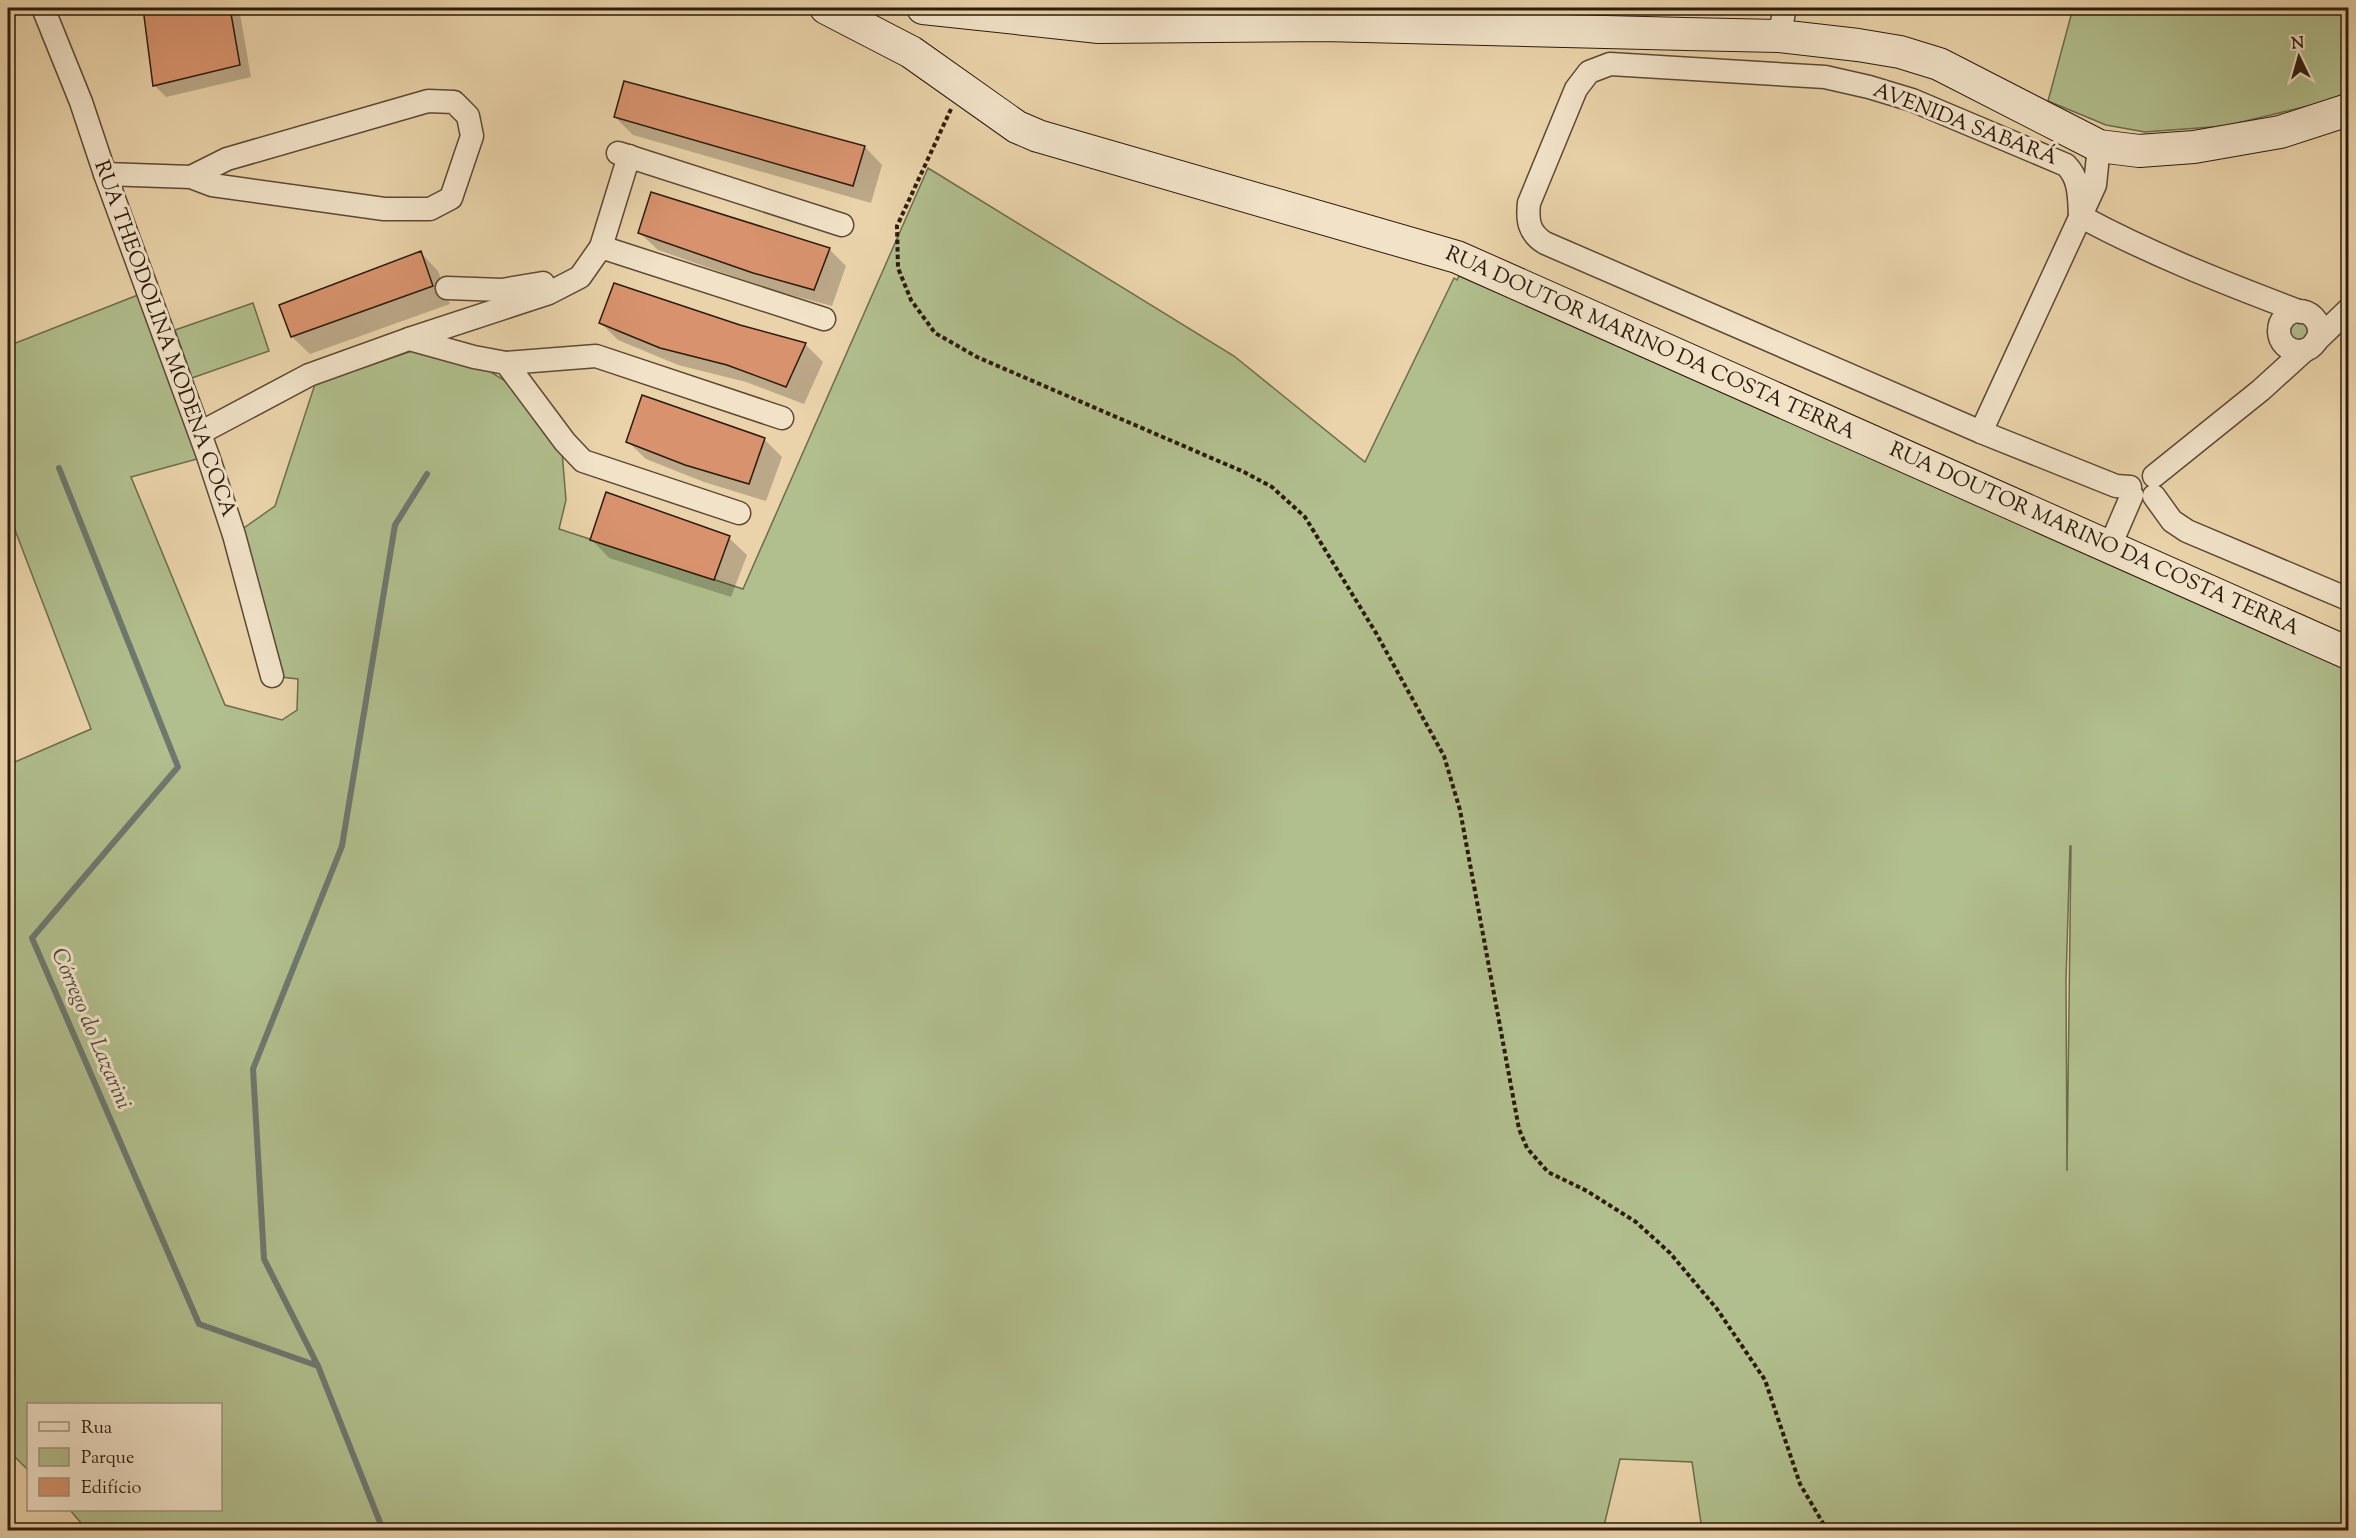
<svg xmlns="http://www.w3.org/2000/svg" width="2356" height="1538" viewBox="0 0 2356 1538" font-family="'Sorts Mill Goudy',serif">
	<style>
		.green { fill: #b1be8d; stroke: #6e6c4c; stroke-width: 1.5; fill-rule: evenodd }
		.shadow { fill: #0003 }
		.lines { fill: none; stroke-linecap: round; stroke-linejoin: round }
		.stream { stroke: #6e786f; stroke-width: 6 }
		.building { fill: #d8936e; stroke: #2c1b0c; stroke-width: 1.5 }
		.street-casing { stroke: #5c4934; stroke-width: 25 }
		.secondary-casing { stroke: #2c1b0c; stroke-width: 34 }
		.path { stroke: #2c1b0c; stroke-width: 4; stroke-dasharray: 4.5 3; stroke-linecap: butt }
		.street { stroke: #f1e2c8; stroke-width: 22 }
		.secondary { stroke: #f1e2c8; stroke-width: 32 }
		.labels { text-anchor: middle; dominant-baseline: central; stroke-width: 6; stroke-linejoin: round; paint-order: stroke }
		.street-label { font-size: 21px; fill: #2c1b0c; stroke: #f1e2c8 }
		.water-label { font-size: 22px; font-style: italic; fill: #4d4a3e; stroke: #f1e2c8 }
	</style>
	<rect width="100%" height="100%" fill="#ead3aa"/>
	<filter id="stains"><feTurbulence type="fractalNoise" baseFrequency=".00333" numOctaves="4"/><feColorMatrix values="0 0 0 0 .2 0 0 0 0 .09 0 0 0 0 .02 0 0 0 .5 -.17"/></filter>
	<radialGradient id="worn" r=".72"><stop offset=".6" stop-color="#630" stop-opacity="0"/><stop offset="1" stop-color="#630" stop-opacity=".3"/></radialGradient>
	<g class="green">
		<polygon points="2073,8 2348,8 2348,93 2320,103 2225,126 2145,132 2106,125 2048,101"/>
		<path d="M 928,168 L 1234,356 L 1365,462 L 1454,278 L 1457,280 L 1459,276 L 2348,668 L 2348,1429 L 2342,1530 L 1702,1530 L 1692,1462 L 1620,1459 L 1603,1530 L 87,1530 L 70,1510 L 220,1510 L 220,1404 L 28,1404 L 28,1470 L 8,1450 L 8,765 L 91,729 L 15,530 L 8,532 L 8,346 L 148,291 L 208,456 L 131,477 L 225,705 L 282,720 L 297,710 L 298,679 L 272,676 L 234,535 L 275,506 L 315,384 L 412,351 L 473,361 L 507,382 L 562,452 L 566,500 L 559,529 L 743,589 ZM 2070,846 L 2071,846 L 2067,1171 L 2066,980 Z"/>
		<polygon points="253,303 269,351 192,378 175,330"/>
		<polygon points="2294,318 2307,320 2313,331 2298,345 2289,342 2285,333 2287,324"/>
	</g>
	<g class="shadow">
		<polygon points="145,8 239,8 251,77 166,97 154,85"/>
		<polygon points="615,117 865,147 882,165 871,203 633,135"/>
		<polygon points="640,233 829,249 846,266 832,306 772,290 658,250"/>
		<polygon points="421,253 438,271 450,304 310,354 292,337 281,306"/>
		<polygon points="601,323 739,327 806,345 823,362 804,404 746,382 678,365 618,340"/>
		<polygon points="643,397 765,440 782,457 766,501 704,482 646,459 628,442"/>
		<polygon points="606,494 729,538 747,555 731,597 609,558 592,540"/>
	</g>
	<g class="lines">
		<g class="stream">
			<polyline points="59,468 178,767 32,938 199,1324 318,1366 383,1530"/>
			<polyline points="318,1366 264,1259 253,1069 342,846 395,525 427,474"/>
		</g>
	</g>
	<g class="building">
		<polygon points="143,8 230,8 240,65 153,86"/>
		<polygon points="624,81 865,146 853,186 614,117"/>
		<polygon points="651,192 830,248 814,290 753,273 638,233"/>
		<polygon points="421,251 433,286 291,337 279,305"/>
		<polygon points="614,283 740,325 806,343 786,387 727,365 660,348 599,323"/>
		<polygon points="642,395 765,438 749,484 685,465 626,442"/>
		<polygon points="606,492 730,536 714,580 590,540"/>
	</g>
	<g class="lines">
		<g class="street-casing">
			<g id="street">
				<polyline points="43,8 81,102 105,174 208,456 234,535 272,676"/>
				<polyline points="1779,36 1785,8"/>
				<polyline points="618,153 842,225"/>
				<polyline points="629,156 601,247 824,319"/>
				<polyline points="105,174 191,177 212,185 384,209 430,209 451,198 472,136 468,116 454,102 428,101 227,159 191,177"/>
				<path d="M 2080,216 C 2079,197 2080,179 2066,165 L 1912,100 L 1869,87 L 1825,77 L 1610,64 L 1589,72 L 1576,89 L 1529,203 C 1527,221 1529,233 1545,243 L 1981,432 L 2116,486 L 2130,487"/>
				<path d="M 2080,216 C 2150,254 2227,284 2301,312"/>
				<polyline points="447,288 502,290 543,283"/>
				<circle cx="2299" cy="331" r="20"/>
				<polyline points="409,339 549,293 580,277 601,247"/>
				<polyline points="2315,342 2348,310"/>
				<polyline points="506,363 596,356 782,418"/>
				<polyline points="1981,432 2095,185 2099,146"/>
				<polyline points="200,433 309,375 409,339 474,357 506,363 565,442 583,461 739,513"/>
				<polyline points="2154,476 2261,390 2305,350"/>
				<polyline points="2154,496 2172,521 2187,531 2348,599"/>
				<polyline points="2110,546 2132,495"/>
			</g>
		</g>
		<g class="secondary-casing">
			<g id="secondary">
				<polyline points="826,8 911,52 1017,127 1038,136 1457,257 2348,653"/>
				<polyline points="923,8 1099,27 1324,25 1686,34 1779,36 1858,45 1900,52 1939,64 2099,146 2139,151 2194,147 2280,132 2348,110"/>
			</g>
		</g>
		<polyline class="path" points="951,109 897,226 898,268 911,300 935,333 977,357 1244,472 1272,487 1305,517 1376,633 1444,756 1460,810 1519,1129 1527,1148 1548,1172 1587,1191 1636,1222 1670,1253 1717,1309 1765,1380 1800,1484 1827,1530"/>
		<use href="#street" class="street"/>
		<use href="#secondary" class="secondary"/>
	</g>
	<g class="labels">
		<g class="street-label">
			<text transform="translate(1965 125) rotate(21)">AVENIDA SABARÁ</text>
			<text transform="translate(164 339) rotate(70)">RUA THEODOLINA MODENA COCA</text>
			<text transform="translate(1650 344) rotate(24)">RUA DOUTOR MARINO DA COSTA TERRA</text>
			<text transform="translate(2094 540) rotate(24)">RUA DOUTOR MARINO DA COSTA TERRA</text>
		</g>
		<g class="water-label">
			<text transform="translate(90 1029) rotate(67)">Córrego do Lazarini</text>
		</g>
	</g>
	<rect width="2356" height="1538" fill="none" stroke="#ead3aa" stroke-width="30"/>
	<rect x="9" y="9" width="2338" height="1520" fill="none" stroke="#2c1b0c" stroke-width="3"/>
	<rect x="15" y="15" width="2326" height="1508" fill="none" stroke="#2c1b0c" stroke-width="1.5"/>
	<rect x="27" y="1403" width="195" height="108" fill="#f1e2c8" stroke="#a2927d" stroke-width="1.5"/>
	<rect x="39" y="1422" width="30" height="9" fill="#f1e2c8" stroke="#a2927d" stroke-width="1.5"/>
	<text x="81" y="1433" font-size="18" fill="#2c1b0c">Rua</text>
	<rect x="39" y="1448" width="30" height="18" fill="#b1be8d" stroke="#a2927d" stroke-width="1.5"/>
	<text x="81" y="1463" font-size="18" fill="#2c1b0c">Parque</text>
	<rect x="39" y="1478" width="30" height="18" fill="#d8936e" stroke="#a2927d" stroke-width="1.5"/>
	<text x="81" y="1493" font-size="18" fill="#2c1b0c">Edifício</text>
	<g transform="translate(2299 57) rotate(355)" stroke="#f1e2c8" stroke-width="4.5" paint-order="stroke">
	<path d="M0-4.5L10 22L0 15L-10 22Z" fill="#2c1b0c"/>
	<text y="-9" font-size="16" font-weight="bold" text-anchor="middle" fill="#2c1b0c">N</text>
	</g>
	<rect width="100%" height="100%" filter="url(#stains)"/>
	<rect width="100%" height="100%" fill="url(#worn)"/>
</svg>
